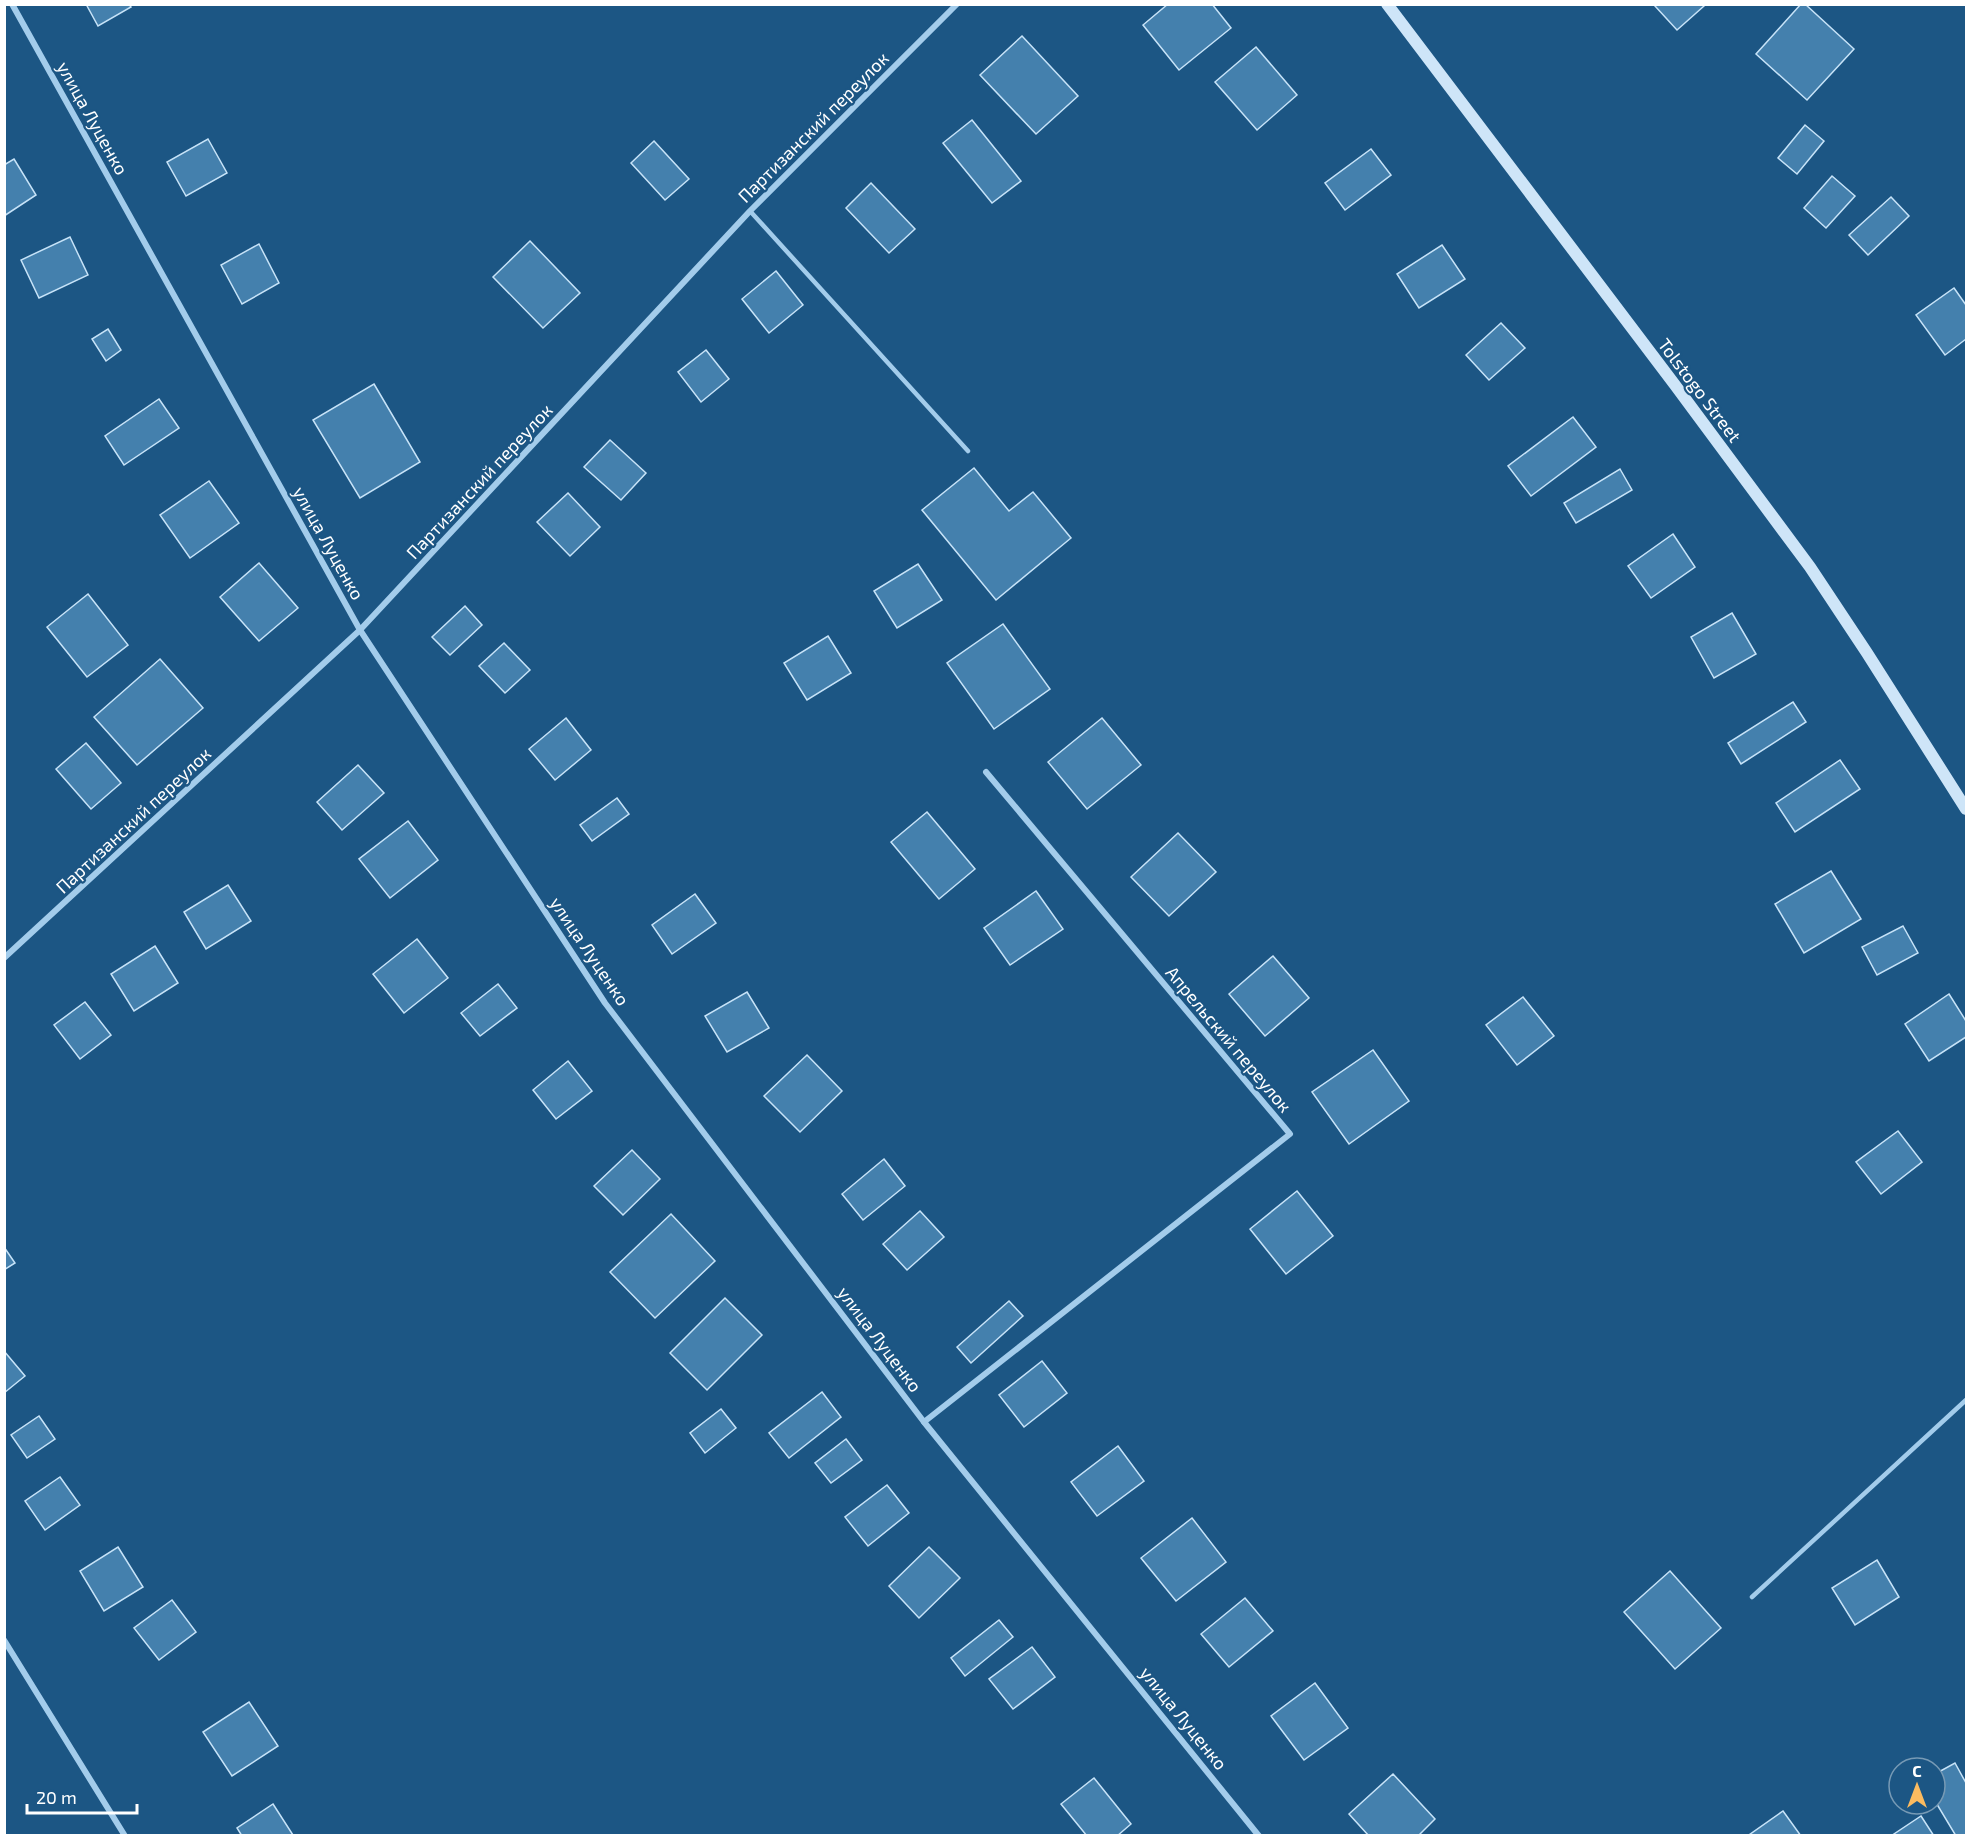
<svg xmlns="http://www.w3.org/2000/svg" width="1971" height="1840" viewBox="0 0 1971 1840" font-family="'Exo 2',sans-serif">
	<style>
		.building { fill: #4480ad; stroke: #c7e3f8; stroke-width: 1.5 }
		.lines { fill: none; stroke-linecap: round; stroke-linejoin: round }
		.service { stroke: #a3cceb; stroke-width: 4.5 }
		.minor { stroke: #a3cceb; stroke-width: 6 }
		.secondary { stroke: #cee5f8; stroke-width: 12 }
		.labels { text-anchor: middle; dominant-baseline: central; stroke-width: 4.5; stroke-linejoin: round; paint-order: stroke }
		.street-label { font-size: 18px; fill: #fff; stroke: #1c5684 }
	</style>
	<rect width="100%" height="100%" fill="#1c5684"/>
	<g class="building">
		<polygon points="86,4 129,4 131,7 98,26"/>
		<polygon points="1168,4 1212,4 1231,28 1179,70 1143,25"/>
		<polygon points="1657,4 1702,4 1704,6 1677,30 1655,6"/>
		<polygon points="1801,4 1805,4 1854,49 1807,100 1756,54"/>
		<polygon points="1022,36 1078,96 1036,134 980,75"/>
		<polygon points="1256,47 1297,95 1257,130 1215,82"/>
		<polygon points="972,120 1021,181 992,203 943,143"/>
		<polygon points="1805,125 1824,141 1797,174 1778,158"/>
		<polygon points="208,139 227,173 186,196 167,162"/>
		<polygon points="654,141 689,179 665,200 631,163"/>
		<polygon points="1371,149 1391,175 1345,210 1325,183"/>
		<polygon points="14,159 36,195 4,216 4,165"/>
		<polygon points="1832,176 1855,196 1826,228 1804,208"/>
		<polygon points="871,183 915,229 889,253 846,208"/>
		<polygon points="1891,197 1909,216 1868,255 1849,235"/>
		<polygon points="70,237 88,275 39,298 21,260"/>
		<polygon points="530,241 580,293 543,328 493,277"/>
		<polygon points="259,244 279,283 242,304 221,265"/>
		<polygon points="1442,245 1465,279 1419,308 1397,274"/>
		<polygon points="776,271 803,305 769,333 742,299"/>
		<polygon points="1954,288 1966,305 1966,339 1945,355 1916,315"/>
		<polygon points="1501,323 1525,348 1489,380 1466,355"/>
		<polygon points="108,329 121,350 106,361 92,339"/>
		<polygon points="706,350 729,379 701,402 678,372"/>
		<polygon points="374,384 420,462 360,498 313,420"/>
		<polygon points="159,399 179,428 124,465 105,436"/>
		<polygon points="1573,417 1596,447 1531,496 1508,466"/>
		<polygon points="610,440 646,473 621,500 584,467"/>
		<polygon points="974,468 1009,511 1033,492 1071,538 996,600 922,510"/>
		<polygon points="1620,469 1632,490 1576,523 1564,503"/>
		<polygon points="209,481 239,523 190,558 160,515"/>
		<polygon points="568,493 600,527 570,556 537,522"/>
		<polygon points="1673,534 1695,567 1651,598 1628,566"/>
		<polygon points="259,563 298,608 259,641 220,597"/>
		<polygon points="918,564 942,600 897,628 874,591"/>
		<polygon points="88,594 128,645 87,677 47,627"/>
		<polygon points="465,606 482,625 450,655 432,637"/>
		<polygon points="1732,613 1756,654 1714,678 1691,637"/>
		<polygon points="1003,624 1050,689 994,729 947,663"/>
		<polygon points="828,636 851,673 807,700 784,663"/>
		<polygon points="504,643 530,670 505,693 479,666"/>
		<polygon points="160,659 203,708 137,765 94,717"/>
		<polygon points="1793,702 1806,722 1741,764 1728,743"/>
		<polygon points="566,718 591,750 555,780 529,749"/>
		<polygon points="1102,718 1141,765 1087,809 1048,762"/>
		<polygon points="86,743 121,783 91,809 56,769"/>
		<polygon points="1840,760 1860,789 1795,832 1776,803"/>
		<polygon points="358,765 384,793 342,830 317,802"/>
		<polygon points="617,798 629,814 592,841 580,825"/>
		<polygon points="927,812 975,869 939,899 891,842"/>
		<polygon points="408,821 438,860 390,898 359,859"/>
		<polygon points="1178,833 1216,872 1169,916 1131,877"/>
		<polygon points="1831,871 1861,919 1804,953 1775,904"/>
		<polygon points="228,885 251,921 206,949 184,912"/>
		<polygon points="1036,891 1063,929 1010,965 984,928"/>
		<polygon points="695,894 716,923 672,954 652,925"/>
		<polygon points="1903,926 1918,953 1877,975 1862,947"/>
		<polygon points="417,939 448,978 404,1013 373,974"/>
		<polygon points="155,946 178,983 134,1011 111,974"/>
		<polygon points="1273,956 1309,998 1265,1036 1229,994"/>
		<polygon points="498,984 517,1008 480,1036 461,1013"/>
		<polygon points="747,992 769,1028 727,1052 705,1016"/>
		<polygon points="1949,994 1966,1021 1966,1037 1929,1061 1905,1024"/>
		<polygon points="1523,997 1554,1036 1517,1065 1486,1025"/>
		<polygon points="85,1002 111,1035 80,1059 54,1025"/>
		<polygon points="1373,1050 1409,1101 1349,1144 1312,1092"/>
		<polygon points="807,1055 842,1091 800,1132 764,1096"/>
		<polygon points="568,1061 592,1091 556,1119 533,1090"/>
		<polygon points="1898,1131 1922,1162 1881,1194 1856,1162"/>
		<polygon points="632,1150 660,1179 623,1215 594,1186"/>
		<polygon points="884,1159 905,1186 863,1220 842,1194"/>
		<polygon points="1297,1191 1333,1236 1286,1274 1250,1229"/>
		<polygon points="920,1211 944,1237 907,1270 883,1244"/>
		<polygon points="671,1214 715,1261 655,1318 610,1272"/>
		<polygon points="4,1247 15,1263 4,1270"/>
		<polygon points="725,1298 762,1335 707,1390 670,1353"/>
		<polygon points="1009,1301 1023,1316 971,1363 957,1347"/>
		<polygon points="4,1351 25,1376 4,1393"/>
		<polygon points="1042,1361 1067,1393 1024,1427 999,1395"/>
		<polygon points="822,1392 841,1417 789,1458 769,1433"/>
		<polygon points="721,1409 736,1428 705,1453 690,1433"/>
		<polygon points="39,1416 55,1439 27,1458 11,1435"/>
		<polygon points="846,1439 862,1460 831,1483 815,1463"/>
		<polygon points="1118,1446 1144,1481 1097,1516 1071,1482"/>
		<polygon points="60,1477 80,1505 45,1530 25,1501"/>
		<polygon points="887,1485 909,1513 868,1546 845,1517"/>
		<polygon points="1192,1518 1226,1562 1176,1601 1141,1558"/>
		<polygon points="118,1547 143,1587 104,1611 80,1571"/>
		<polygon points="929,1547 960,1578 919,1618 889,1586"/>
		<polygon points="1877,1560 1899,1597 1855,1625 1832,1588"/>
		<polygon points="1670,1571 1721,1628 1675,1669 1624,1612"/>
		<polygon points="1245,1598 1273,1631 1229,1667 1201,1634"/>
		<polygon points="172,1600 196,1632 159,1660 134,1628"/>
		<polygon points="999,1620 1013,1637 965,1676 951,1658"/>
		<polygon points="1032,1647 1055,1677 1013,1709 989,1679"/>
		<polygon points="1315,1683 1348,1728 1304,1760 1271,1716"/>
		<polygon points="249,1702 278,1746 232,1776 203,1732"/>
		<polygon points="1955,1763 1966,1783 1966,1836 1956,1836 1935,1801 1935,1774"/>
		<polygon points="1393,1774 1435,1819 1418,1836 1369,1836 1349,1814"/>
		<polygon points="1094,1778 1131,1824 1117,1836 1087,1836 1061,1804"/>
		<polygon points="273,1804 293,1835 242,1836 237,1828"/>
		<polygon points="1783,1811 1801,1836 1749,1836 1749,1835"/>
		<polygon points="1921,1816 1934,1836 1891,1836"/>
	</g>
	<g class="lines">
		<g class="service">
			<polyline points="750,211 968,451"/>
			<polyline points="1752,1597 1966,1400"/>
		</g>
		<g class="minor">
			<polyline points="12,4 360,630 605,1003 924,1422 1259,1836"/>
			<polyline points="4,958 360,630 750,211 957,4"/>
			<polyline points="924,1422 1290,1134 986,772"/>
			<polyline points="4,1640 125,1836"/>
		</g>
		<polyline class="secondary" points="1387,4 1675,385 1810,567 1867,653 1966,809"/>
	</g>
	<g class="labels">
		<g class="street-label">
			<text transform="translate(93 118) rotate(61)">улица Луценко</text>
			<text transform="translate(813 127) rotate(-45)">Партизанский переулок</text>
			<text transform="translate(1700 390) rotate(53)">Tolstogo Street</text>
			<text transform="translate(479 481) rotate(-47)">Партизанский переулок</text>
			<text transform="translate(329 543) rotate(61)">улица Луценко</text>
			<text transform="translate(133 820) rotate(-43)">Партизанский переулок</text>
			<text transform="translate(590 951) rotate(56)">улица Луценко</text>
			<text transform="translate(1229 1039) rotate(50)">Апрельский переулок</text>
			<text transform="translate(880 1339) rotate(53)">улица Луценко</text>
			<text transform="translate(1184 1718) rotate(51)">улица Луценко</text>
		</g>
	</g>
	<rect width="1971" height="1840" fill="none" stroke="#ffffff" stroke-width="12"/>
	<g transform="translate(1917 1786)"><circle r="28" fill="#1c5684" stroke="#779ab5" stroke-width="1.5"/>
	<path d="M0-4.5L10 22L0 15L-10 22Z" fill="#fbbb60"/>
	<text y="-9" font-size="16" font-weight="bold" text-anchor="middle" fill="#ffffff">С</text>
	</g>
	<path d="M27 1804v9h110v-9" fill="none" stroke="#ffffff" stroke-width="3"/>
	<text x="36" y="1804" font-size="18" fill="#ffffff" stroke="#1c5684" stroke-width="4.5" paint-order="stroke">20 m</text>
</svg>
